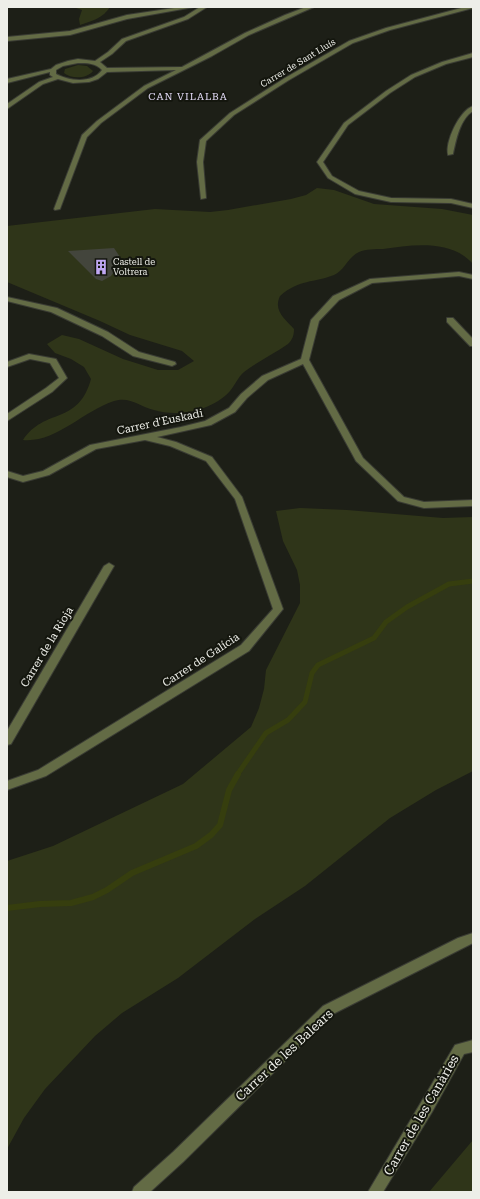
<svg xmlns="http://www.w3.org/2000/svg" width="480" height="1199" viewBox="0 0 480 1199" font-family="'Roboto Serif',serif">
	<style>
		.green { fill: #2f3519 }
		.lines { fill: none; stroke-linecap: round; stroke-linejoin: round }
		.stream-far1 { stroke: #363e0e; stroke-width: 5 }
		.stream { stroke: #363e0e; stroke-width: 6 }
		.building { fill: #43453c }
		.street-casing { stroke: #3a3c34; stroke-width: 2 }
		.street { fill: #636b45; fill-rule: evenodd }
		.labels { text-anchor: middle; dominant-baseline: central; stroke-width: 4; stroke-linejoin: round; paint-order: stroke }
		.far-street-label { font-size: 9px; fill: #edeee8; stroke: #14160e }
		.far-poi-label { font-size: 9px; fill: #edeee8; stroke: #14160e; text-anchor: start }
		.far-neighbourhood-label { font-size: 10px; letter-spacing: 1px; fill: #e3dbf7; stroke: #14160e }
		.street-label { font-size: 11px; fill: #edeee8; stroke: #14160e }
		.near-street-label { font-size: 13px; fill: #edeee8; stroke: #14160e }
	</style>
	<rect width="100%" height="100%" fill="#1d1f17"/>
	<g class="green">
		<path d="M 73,7 L 110,7 C 103,18 92,21 80,25 L 79,19 L 82,10 Z"/>
		<path d="M 78,65 L 87,66 L 93,71 C 87,79 71,79 64,73 L 65,69 Z"/>
		<path d="M 317,188 L 334,190 L 374,204 L 442,209 L 473,215 L 473,264 C 451,239 412,245 383,249 C 375,249 366,249 359,252 C 348,257 344,271 334,275 C 314,283 299,279 280,296 C 273,311 285,319 294,329 C 294,336 292,340 288,344 C 274,354 258,361 244,372 C 238,377 235,385 230,391 C 217,406 193,413 175,413 C 168,413 160,412 154,410 C 139,406 130,396 114,401 C 83,411 56,443 23,440 C 45,407 78,426 91,379 L 84,367 L 71,359 L 55,353 L 47,344 L 62,335 L 79,339 L 123,359 L 158,370 L 178,370 L 194,361 L 182,351 L 130,335 L 100,321 L 7,282 L 7,226 L 155,209 L 210,212 L 228,210 L 291,199 L 306,195 Z"/>
		<polygon points="300,508 347,510 443,518 473,517 473,771 436,790 390,818 305,886 255,919 178,978 122,1013 95,1036 45,1089 24,1118 7,1149 7,861 53,846 183,784 251,727 259,708 264,689 266,670 300,603 300,585 297,570 283,541 276,511"/>
		<polygon points="473,1140 473,1192 429,1192"/>
	</g>
	<g class="lines">
		<polyline class="stream-far1" points="237,775 266,733 288,720 305,702 312,673 318,665 374,638 386,622 407,607 449,584 473,581"/>
		<polyline class="stream" points="7,908 40,904 71,903 93,897 107,890 132,873 196,846 211,835 220,825 229,790 238,774"/>
	</g>
	<polygon class="building" points="114,248 122,260 111,276 102,281 96,279 68,251"/>
	<g class="lines">
		<g class="street-casing">
			<g id="street">
				<polygon points="181,7 194,7 127,19 70,35 7,41 7,37 70,31 127,15"/>
				<path d="M 200,7 L 207,7 L 188,19 L 126,41 L 112,54 L 100,62 L 107,68 L 182,67 L 245,33 L 285,15 L 306,7 L 314,7 L 249,35 L 212,56 L 148,88 L 101,123 L 87,137 L 60,209 L 55,210 L 54,209 L 82,135 L 97,121 L 144,86 L 176,70 L 107,72 L 98,79 L 89,82 L 73,83 L 58,79 L 43,84 L 7,109 L 7,104 L 39,82 L 53,77 L 50,75 L 50,72 L 7,83 L 7,79 L 51,69 L 56,65 L 68,61 L 78,59 L 95,61 L 108,52 L 122,39 L 184,17 ZM 78,63 C 87,63 96,63 102,70 C 92,84 69,81 56,74 L 56,70 L 63,66 Z"/>
				<polygon points="465,7 473,8 390,30 353,43 289,80 234,115 206,141 203,162 206,198 201,199 197,162 200,140 230,113 285,78 349,41 386,28"/>
				<polygon points="473,53 473,57 446,64 415,77 390,93 348,125 323,162 332,176 359,191 391,198 451,199 473,204 473,208 451,203 391,202 355,194 328,178 317,162 344,123 386,91 411,75 442,62"/>
				<path d="M 473,106 L 473,111 C 460,119 456,140 453,154 L 448,155 C 445,142 459,111 473,106 Z"/>
				<polygon points="459,272 473,275 473,279 459,276 372,283 339,300 319,321 309,360 363,458 404,497 424,502 473,500 473,506 424,508 398,501 356,461 303,364 268,380 247,398 235,412 211,425 157,437 176,442 212,457 242,497 283,609 249,651 46,776 7,790 7,781 38,770 241,645 273,609 235,499 206,461 170,446 145,440 96,449 49,475 23,482 7,477 7,471 23,476 43,471 90,445 181,427 205,421 229,408 241,394 262,376 301,359 311,320 333,296 370,279"/>
				<polygon points="7,297 57,308 108,332 139,352 175,362 176,364 172,366 133,356 102,336 51,312 7,301"/>
				<polygon points="447,318 453,318 473,339 473,346 470,346 447,322"/>
				<polygon points="29,354 56,359 67,378 52,392 7,421 7,414 46,388 59,378 50,363 30,359 7,367 7,362"/>
				<polygon points="109,563 114,566 11,744 7,745 7,731 104,566"/>
				<polygon points="473,933 473,943 333,1014 183,1162 150,1192 132,1192 134,1187 173,1152 323,1006 458,938"/>
				<polygon points="473,1040 473,1052 464,1054 432,1112 383,1192 368,1192 455,1045"/>
			</g>
		</g>
		<use href="#street" class="street"/>
	</g>
	<defs>
		<g id="building-bare" transform="scale(1.2)"><path d="M-4-6H4V6H1V3H-1V6H-4ZM-2.5-4.3h1.7v1.8h-1.7ZM.8-4.3h1.7v1.8H.8ZM-2.5-1h1.7V.8h-1.7ZM.8-1h1.7V.8H.8Z" fill="#c0a8f3" stroke="#14160e" stroke-width="2.5" paint-order="stroke"/></g>
	</defs>
	<g fill-rule="evenodd">
		<use href="#building-bare" x="101" y="267"/>
	</g>
	<g class="labels">
		<g class="far-street-label">
			<text transform="translate(298 63) rotate(-31)">Carrer de Sant Lluís</text>
		</g>
		<g class="far-poi-label">
			<text x="113" y="262">Castell de<tspan x="113" dy="10">Voltrera</tspan></text>
		</g>
		<g class="far-neighbourhood-label">
			<text x="188" y="96">CAN VILALBA</text>
		</g>
		<g class="street-label">
			<text transform="translate(160 422) rotate(-12)">Carrer d'Euskadi</text>
			<text transform="translate(47 647) rotate(-59)">Carrer de la Rioja</text>
			<text transform="translate(201 660) rotate(-33)">Carrer de Galícia</text>
		</g>
		<g class="near-street-label">
			<text transform="translate(284 1055) rotate(-43)">Carrer de les Balears</text>
			<text transform="translate(421 1115) rotate(-60)">Carrer de les Canàries</text>
		</g>
	</g>
	<rect width="480" height="1199" fill="none" stroke="#edeee8" stroke-width="16"/>
</svg>
